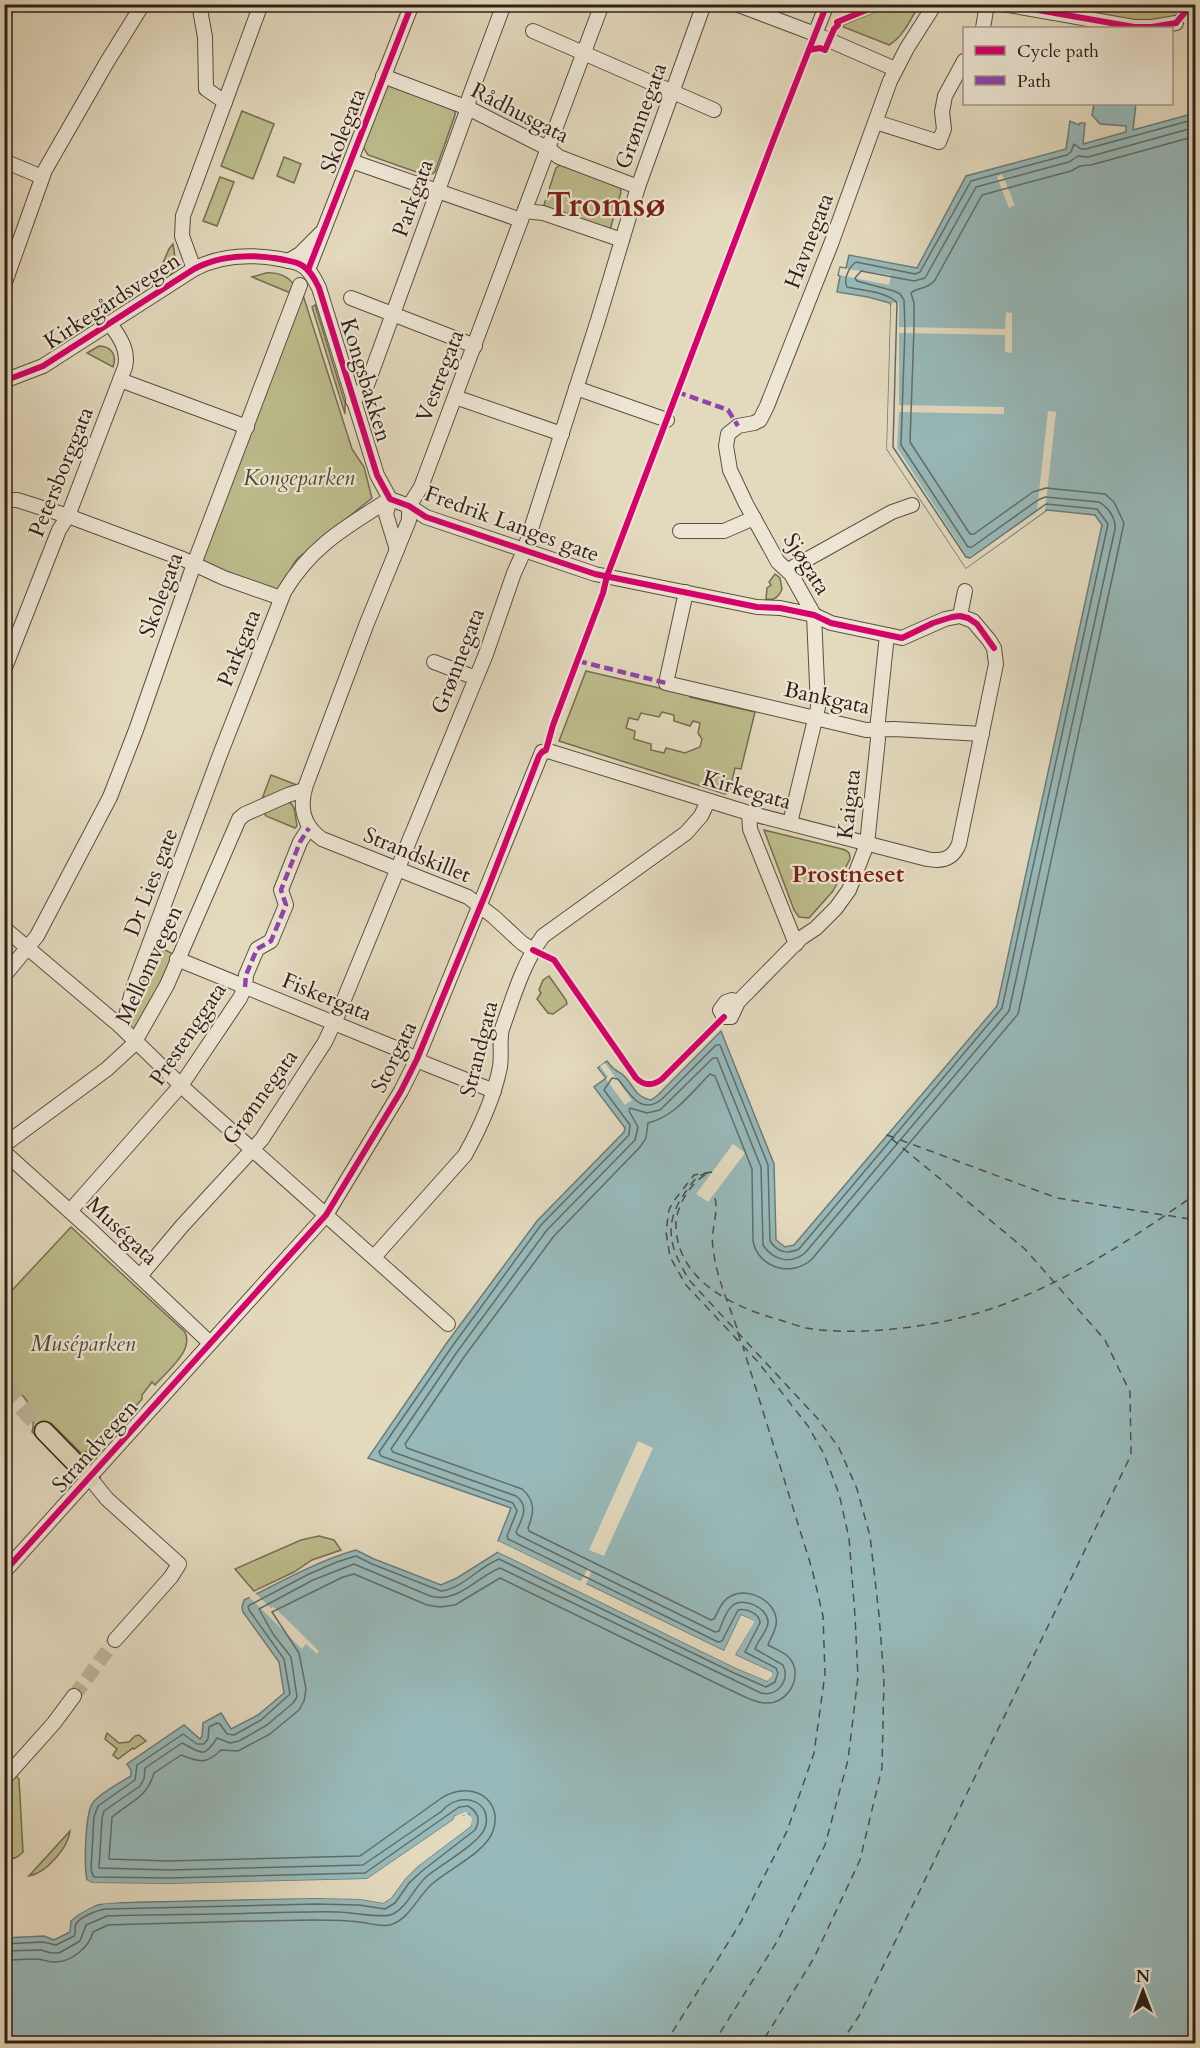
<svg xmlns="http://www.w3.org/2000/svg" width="1200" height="2048" viewBox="0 0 1200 2048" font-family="Cardo,serif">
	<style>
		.green { fill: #bcbc8c; stroke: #756e52; stroke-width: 1.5; fill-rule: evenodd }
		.water { fill: #97b9b9; stroke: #6d7c79; stroke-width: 1.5 }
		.pier { fill: #e3d9bd }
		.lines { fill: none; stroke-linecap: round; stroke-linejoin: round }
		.shore { stroke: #626c69; stroke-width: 1.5 }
		.ferry { stroke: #4e4e49; stroke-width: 1.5; stroke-dasharray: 8 6; stroke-linecap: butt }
		.minor-tunnel { stroke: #bfb49c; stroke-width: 14; stroke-dasharray: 14 7; stroke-linecap: butt }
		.major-tunnel { stroke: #bfb49c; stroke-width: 18; stroke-dasharray: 18 9; stroke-linecap: butt }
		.minor-casing { stroke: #5b4e42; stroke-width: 16 }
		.major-casing { stroke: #2e2019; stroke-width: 21 }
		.minor { stroke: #ede6d4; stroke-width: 14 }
		.major { stroke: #e3d9bd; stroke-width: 18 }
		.quiet { stroke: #8e44ad; stroke-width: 4.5; stroke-dasharray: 9 4.5; stroke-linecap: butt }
		.cycleway-casing { stroke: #ede6d4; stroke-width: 10 }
		.cycleway { stroke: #d6006c; stroke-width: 6 }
		.labels { text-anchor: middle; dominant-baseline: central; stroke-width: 4.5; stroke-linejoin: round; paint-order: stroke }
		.street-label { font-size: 22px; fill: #2e2019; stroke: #ede6d4 }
		.park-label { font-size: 22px; font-style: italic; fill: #524736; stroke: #ede6d4 }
		.neighbourhood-label { font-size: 24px; font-weight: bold; fill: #7a1f14; stroke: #ede6d4 }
		.town-label { font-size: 34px; font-weight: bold; fill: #7a1f14; stroke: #ede6d4 }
	</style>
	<rect width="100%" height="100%" fill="#e3d9bd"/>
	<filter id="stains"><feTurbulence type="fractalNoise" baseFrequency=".00333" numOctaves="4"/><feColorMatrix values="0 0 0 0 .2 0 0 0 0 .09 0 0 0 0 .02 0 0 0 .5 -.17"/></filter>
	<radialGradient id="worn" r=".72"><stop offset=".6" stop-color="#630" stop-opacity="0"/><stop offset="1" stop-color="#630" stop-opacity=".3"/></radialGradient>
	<g class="green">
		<path d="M 891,5 L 919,5 C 911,19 903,37 889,45 L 841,26 Z"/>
		<path d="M 1090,5 L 1186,5 C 1165,35 1124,19 1093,13 Z"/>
		<polygon points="386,84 455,108 455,115 435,172 429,176 425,175 368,155 363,147"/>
		<polygon points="242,111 274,124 253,179 221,166"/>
		<polygon points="284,157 301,164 294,183 277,176"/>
		<polygon points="560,165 620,187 621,192 610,230 543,208 556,168"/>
		<polygon points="220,177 234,182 217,226 203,221"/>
		<path d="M 173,244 C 178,272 175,275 151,290 L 169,249 Z"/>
		<path d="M 266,273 C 277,272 290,276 294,286 L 292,292 L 288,292 L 252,277 Z"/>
		<path d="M 303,295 L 352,449 L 364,467 L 372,498 L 298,558 C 289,568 287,582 277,591 L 210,570 L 202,560 Z"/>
		<polygon points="315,305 345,403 345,414 312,307"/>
		<path d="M 99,346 C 112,346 117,356 113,367 L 87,353 Z"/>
		<path d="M 775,574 L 780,578 L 782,589 C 779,597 774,601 766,599 L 767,588 L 771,585 L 769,582 Z"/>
		<path d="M 586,671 L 689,695 L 690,697 L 755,712 L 741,769 L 735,768 L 729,793 L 725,794 L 559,741 ZM 662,712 L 674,715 L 674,721 L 690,726 L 693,721 L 700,723 L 698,733 L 702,739 L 700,747 L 685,753 L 666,748 L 664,753 L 651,750 L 651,744 L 634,739 L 635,731 L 626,728 L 629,718 L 638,720 L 641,713 L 659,717 Z"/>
		<polygon points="271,775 297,785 262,799"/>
		<polygon points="286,803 291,803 294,808 297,826 295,828 266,816 264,813"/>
		<path d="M 764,830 L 842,849 C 849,851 850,853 850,859 L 833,891 L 809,918 L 799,917 L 794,910 Z"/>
		<polygon points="156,945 173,954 160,989 135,1032 130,1029 129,1024 136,1003 134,1001"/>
		<polygon points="549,976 566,1000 567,1004 553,1014 548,1013 537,999 541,993 539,990 543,980"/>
		<path d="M 71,1227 L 185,1332 C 194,1351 167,1371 155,1385 L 152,1382 L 142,1395 L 142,1399 C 128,1415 102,1450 81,1453 L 51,1423 L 37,1436 L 32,1432 C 37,1412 26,1390 5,1387 L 4,1299 Z"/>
		<polygon points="319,1536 334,1540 341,1550 312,1560 294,1572 254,1591 235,1569 301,1540"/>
		<polygon points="107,1733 119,1743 129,1742 135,1736 139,1735 146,1741 134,1749 133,1748 118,1759 113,1755 117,1749 105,1739"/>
		<path d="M 13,1776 L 16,1776 L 19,1779 L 23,1852 C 17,1858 13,1860 5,1858 L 5,1786 Z"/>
		<path d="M 70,1831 C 68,1848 46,1873 29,1876 Z"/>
	</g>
	<path class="water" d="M 1094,104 L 1136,104 L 1133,130 L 1195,113 L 1195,2043 L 5,2043 L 4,1938 L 44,1936 L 54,1940 L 70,1932 L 71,1921 C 81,1912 92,1905 106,1903 L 315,1898 L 360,1899 L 383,1903 L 391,1898 L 405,1879 L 418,1866 L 471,1826 L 469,1814 L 455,1816 L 453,1820 L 367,1879 L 169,1884 L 92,1883 L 87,1880 C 84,1866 85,1817 92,1804 C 97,1795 121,1782 131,1776 L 131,1770 L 127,1764 L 184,1725 L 200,1739 L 202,1736 L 203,1723 L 221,1713 L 231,1729 L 258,1715 L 284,1693 L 279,1662 L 243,1612 L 242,1607 L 244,1600 C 281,1582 317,1561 356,1550 L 374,1559 L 441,1585 L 457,1578 L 498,1552 L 736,1668 L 767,1681 L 772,1672 L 735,1655 L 754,1621 L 741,1615 L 724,1651 L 498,1541 L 511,1508 L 368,1458 L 446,1344 L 537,1221 L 624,1132 L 625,1128 L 594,1087 L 606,1078 L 598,1068 L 607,1061 C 612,1068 615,1070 622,1074 C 633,1083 634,1097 651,1100 L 658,1095 L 721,1031 L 774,1164 L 776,1240 L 785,1247 L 794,1245 L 997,1006 L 1102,525 L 1095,515 L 1047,510 L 966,568 L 887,449 L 891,306 L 890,303 L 868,297 L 837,292 L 840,276 L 838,275 L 840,267 L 846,268 L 849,255 L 917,268 L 966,176 L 1066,149 L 1070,121 L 1079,125 L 1080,123 L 1085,123 L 1083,144 L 1126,132 L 1126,126 L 1100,124 L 1092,115 Z"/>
	<g class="pier">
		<polygon points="1002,174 1015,205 1009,208 997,177"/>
		<polygon points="840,268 891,275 889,285 839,275"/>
		<polygon points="899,302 899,327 1005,329 1006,312 1012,313 1012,353 1005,352 1005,335 899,333 899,405 1004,407 1004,414 899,412 897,448 968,558 1037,510 1048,411 1056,412 1045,511 966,568 887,449 891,306 892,303"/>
		<polygon points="605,1063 632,1100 625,1105 606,1079 608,1077 600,1066"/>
		<polygon points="733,1144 745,1153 708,1202 696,1194"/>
		<polygon points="638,1441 653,1448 604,1556 589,1550"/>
		<polygon points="498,1541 581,1581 588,1568 592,1570 586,1584 724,1651 741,1615 755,1621 735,1655 772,1672 772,1676 767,1681 736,1668 498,1552 498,1549 767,1678 769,1674 732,1656 751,1622 743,1619 726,1653 723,1654 498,1544"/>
		<polygon points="254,1592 271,1608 274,1607 319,1651 317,1654 306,1644 302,1649 247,1595"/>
		<polygon points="466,1812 472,1818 471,1826 418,1866 405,1879 391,1898 383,1903 360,1899 315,1898 135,1901 97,1904 79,1914 80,1910 96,1901 135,1898 315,1895 360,1896 383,1900 389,1896 402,1877 416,1864 468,1824 469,1819 467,1816 464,1815 457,1818 455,1822 368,1882 169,1887 92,1886 87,1883 87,1880 92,1883 169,1884 367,1879 453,1820 455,1816"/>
	</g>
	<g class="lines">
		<g class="shore">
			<path d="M 4,1944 L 43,1942 L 56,1945 L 74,1936 C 76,1933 75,1929 75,1926 C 78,1917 98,1910 106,1909 L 315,1904 L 359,1905 L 385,1909 L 395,1903 L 409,1883 L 422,1871 L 475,1830 C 481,1820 478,1812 468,1806 L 459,1807 L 365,1873 L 169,1878 L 95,1877 L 93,1876 L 91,1869 L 94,1817 L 98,1806 L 135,1780 L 137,1765 L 183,1734 L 197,1744 L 204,1744 L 208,1739 L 209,1727 L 217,1723 L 220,1724 L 227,1734 L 234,1735 L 261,1720 L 290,1694 L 284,1659 L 249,1610 L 248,1606 L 309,1574 L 337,1562 L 356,1556 L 372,1564 L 441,1591 C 463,1588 479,1567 499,1559 L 734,1673 L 766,1687 L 775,1682 L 778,1673 L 776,1668 L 745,1652 L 760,1623 C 760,1614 747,1608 738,1610 L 722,1641 L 718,1642 L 508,1539 L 507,1536 L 517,1511 L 513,1503 L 381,1456 L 379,1452 L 451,1348 L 541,1225 L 629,1135 L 630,1125 L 604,1090 L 612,1078 L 618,1079 C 630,1094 641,1116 662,1099 L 716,1045 L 720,1045 L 768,1165 L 770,1241 C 777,1252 788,1255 799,1249 L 1002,1008 L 1108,524 L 1097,509 L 1046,504 L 970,558 L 966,557 L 893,447 L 897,303 C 889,292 860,290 847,287 C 843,279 849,267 856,262 L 915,274 L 920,272 L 971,181 L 1067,155 L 1071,152 L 1074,144 L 1081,149 L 1086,149 L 1196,119"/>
			<path d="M 4,1951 L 41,1950 L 51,1953 L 59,1953 L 80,1941 L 86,1925 L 107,1916 C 157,1914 207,1915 257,1913 C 285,1913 312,1911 339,1912 C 352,1912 383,1919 393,1914 C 407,1907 414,1888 426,1877 C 440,1865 479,1844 485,1828 C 494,1800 459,1790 442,1811 L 363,1865 L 169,1870 L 99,1868 L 102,1818 L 104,1811 L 140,1786 L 144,1779 L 145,1768 L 182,1743 C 201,1752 203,1760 217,1738 L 230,1743 L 239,1741 L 267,1725 L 293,1703 L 297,1697 L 291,1657 L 273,1634 L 259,1609 L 313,1580 L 354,1564 L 430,1596 C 458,1604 476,1577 500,1568 L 761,1693 C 778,1697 790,1680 783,1665 L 755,1649 C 758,1640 767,1632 768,1623 C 769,1608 743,1596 732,1606 C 726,1611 722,1623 719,1631 L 715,1632 L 518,1535 L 516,1532 C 522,1519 530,1506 516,1496 L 393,1452 L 391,1449 L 457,1352 L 547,1230 L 635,1140 L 638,1127 L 629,1111 L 630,1108 L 647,1113 L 660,1110 L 713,1058 L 717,1058 L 761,1167 L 763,1245 C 773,1260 790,1265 805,1253 L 1009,1011 L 1115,529 C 1116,518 1108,507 1099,502 L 1045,497 L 1038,500 L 972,547 L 968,547 L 901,445 L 905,328 L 904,300 L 900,294 L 894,291 L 857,281 L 855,278 L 861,271 L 914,281 L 925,278 L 976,187 L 1069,162 L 1078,156 L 1088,157 L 1196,127"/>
			<path d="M 4,1960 C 15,1960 27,1959 37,1959 C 44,1959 49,1963 56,1962 C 73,1961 89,1947 93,1932 L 108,1925 C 176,1923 245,1921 313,1920 C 328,1920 344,1920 359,1922 C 369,1923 380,1927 390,1925 C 410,1919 417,1897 432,1884 C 449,1869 486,1852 493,1831 C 504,1799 471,1780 443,1797 L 360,1856 L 168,1861 L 109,1859 L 112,1817 C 131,1801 147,1798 154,1773 L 181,1755 C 199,1762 206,1765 221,1750 L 238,1751 L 270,1734 L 299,1710 L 304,1701 L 306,1689 L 299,1653 L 272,1612 L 343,1577 L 354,1574 L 427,1605 L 440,1607 L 455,1605 L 500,1578 L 726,1688 C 738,1693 753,1703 765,1703 C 787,1705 803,1678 791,1660 C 786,1652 776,1650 768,1645 C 771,1636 778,1628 776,1618 C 774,1600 747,1587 731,1596 C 722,1600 719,1610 714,1619 L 711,1620 L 529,1531 L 528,1528 C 534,1513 536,1501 522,1489 L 407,1448 L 405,1444 L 464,1357 L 554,1236 L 640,1147 L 646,1138 L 648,1123 C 674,1117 691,1093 710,1074 L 715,1076 L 752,1169 L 753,1241 C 758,1268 792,1278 812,1259 L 1018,1014 L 1124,523 L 1114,502 L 1105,494 L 1046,488 L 1033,492 L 974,534 L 970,534 L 910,442 L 914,328 L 914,303 L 911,293 C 918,287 927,290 935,280 L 982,195 L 1071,171 L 1080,166 L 1091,165 L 1196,136"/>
		</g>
		<g class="ferry">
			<polyline points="712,1172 694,1175 673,1202 669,1210 666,1232 670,1257 686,1285 758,1362 808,1426 824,1454 839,1494 849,1538 855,1616 858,1677 848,1760 825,1845 778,1940 713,2044"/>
			<path d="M 708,1173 C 697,1175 693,1181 687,1190 C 662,1223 669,1248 690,1281 L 818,1419 L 839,1448 L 857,1489 L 870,1536 L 879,1615 L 884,1678 L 882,1768 L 860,1860 L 814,1958 L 761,2044"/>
			<path d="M 705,1175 C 690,1183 674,1210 676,1228 C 679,1282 734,1307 780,1320 C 789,1323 798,1326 806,1328 C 844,1334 886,1331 924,1325 C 1026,1310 1113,1252 1196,1194"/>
			<path d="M 715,1198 C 719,1214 710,1231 713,1248 C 716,1276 728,1302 737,1328"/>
			<polyline points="738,1333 741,1343"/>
			<polyline points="665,2044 741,1922 787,1831 814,1753 825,1674 823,1616 812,1569 743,1347"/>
			<polyline points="840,2044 859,2016 1131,1455 1130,1392 1105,1340 1025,1249 887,1135 1057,1198 1196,1220"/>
		</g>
		<polyline class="minor-tunnel" points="74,1696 115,1640"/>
		<polyline class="major-tunnel" points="4,1387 44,1431"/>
		<g class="minor-casing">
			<g id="minor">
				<polyline points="199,4 205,37 206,89 225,102"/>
				<polyline points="736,4 815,34 895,69"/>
				<polyline points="1003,4 1134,27 1152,27 1176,23"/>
				<polyline points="983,28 987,4"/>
				<polyline points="533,31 714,110"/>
				<polyline points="815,34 827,4"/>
				<polyline points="383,76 468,108 549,149 559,157 638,187"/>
				<polyline points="876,122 939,142 944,129 942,112 945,96 964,61"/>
				<polyline points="4,161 42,177"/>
				<polyline points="351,161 521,220"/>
				<polyline points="525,211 543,213 622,240"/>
				<polyline points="288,261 300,254 321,233"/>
				<polyline points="194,269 182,236 183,216 261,4"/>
				<polyline points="308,270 412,4"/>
				<polyline points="4,285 45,170 107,62 143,4"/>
				<polyline points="351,298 475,346"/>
				<polyline points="120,380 247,427"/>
				<path d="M 4,381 L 43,366 L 194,269 C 220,255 251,254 280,259 C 288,261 296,261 303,266 C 311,271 315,280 319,288 L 377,475 L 390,499"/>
				<polyline points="576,388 667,420"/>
				<polyline points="455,397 562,434"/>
				<polyline points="353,401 367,385 468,108 469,98 504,4"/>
				<polyline points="390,499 386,514 397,550"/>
				<polyline points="4,500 17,500 68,516 183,559 224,578 281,598"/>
				<polyline points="680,531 724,531 754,518"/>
				<polyline points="788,570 892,512 912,505"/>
				<polyline points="686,592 666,683 866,730 894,729 982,734"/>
				<polyline points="960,616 965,591"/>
				<polyline points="434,662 476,678"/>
				<path d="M 4,670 L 59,530 L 68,516 L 125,367 C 129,351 120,337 110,324"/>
				<polyline points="749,813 750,829 796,944"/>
				<polyline points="790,823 818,707 814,615 791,574 778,562 746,504 730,470 726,446 728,434 738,426 754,423 760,420 767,406 831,244 890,81 907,48 935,4"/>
				<polyline points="4,928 120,1026 189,1093 448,1324"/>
				<path d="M 533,950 L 522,943 L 494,917 L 468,897 L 322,839 C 303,826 299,806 306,785 L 367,623 L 409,520 L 409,506 L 421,487 L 602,4"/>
				<polyline points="177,959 393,1047 426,1064 494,1091"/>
				<polyline points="4,976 37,936 110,797 136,730 194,564 300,285"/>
				<polyline points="738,1002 732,1000 726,1002 720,1010 724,1017 731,1017 738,1002 801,938 816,928 836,908 849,890 867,844 878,739 877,730 887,635"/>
				<path d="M 120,1026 L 126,1016 L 133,988 L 221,752 L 284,592 C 311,546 346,527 390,499"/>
				<polyline points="4,1145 107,1069 133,1045 167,985 239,819 245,814 288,795 304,790"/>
				<polyline points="4,1152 94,1233 210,1343"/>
				<polyline points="70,1211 182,1084 240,998 245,987 246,975 257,949 271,941 286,905 281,890 300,842 309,828"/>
				<path d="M 374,1257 L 465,1155 C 480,1128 494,1097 500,1067 C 502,1054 499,1041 502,1029 C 513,998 523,963 543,936 L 686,833 L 701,816 L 708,801"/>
				<polyline points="140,1276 182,1226 262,1139 325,1042 338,1014 486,654 514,573 524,551 598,320 638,187 704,4"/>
				<polyline points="90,1478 107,1499 179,1564 171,1577 115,1640"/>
				<path d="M 4,1572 L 326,1215 L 401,1091 L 417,1059 L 542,752 L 548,751 L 749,813 L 927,859 C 942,862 953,859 959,844 L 996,664 L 994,648 L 989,640 L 973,621 L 960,616 L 945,619 L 902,638 L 831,623 L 814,615 L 780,608 L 757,607 L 595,574 L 426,517 L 409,506 L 390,499"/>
				<polyline points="4,1779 54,1723 74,1696"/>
			</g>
		</g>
		<g class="major-casing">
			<polyline id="major" points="44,1431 90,1478"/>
		</g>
		<use href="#minor" class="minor"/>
		<use href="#major" class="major"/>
		<g class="quiet">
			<polyline points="677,392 728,410 738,426"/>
			<polyline points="578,661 666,683"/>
			<polyline points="245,987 246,975 257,949 271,941 286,905 281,890 300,842 309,828"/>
		</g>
		<g class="cycleway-casing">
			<g id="cycleway">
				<polyline points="1003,4 1134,27 1152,27 1176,23 1192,4"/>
				<polyline points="809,50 820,48 825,50 834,29 838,25 837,22 881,4"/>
				<polyline points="308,270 412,4"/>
				<path d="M 4,381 L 43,366 L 194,269 C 220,255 251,254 280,259 C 288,261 296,261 303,266 C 311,271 315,280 319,288 L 377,475 L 390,499 L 409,506 L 426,517 L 595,574 L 757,607 L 780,608 L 814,615 L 831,623 L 902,638 L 933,623 L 952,617 L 960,616 L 968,618 L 977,624 L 994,648"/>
				<path d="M 533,950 L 554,960 L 636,1078 C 644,1086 653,1086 662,1079 L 724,1017"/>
				<polyline points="4,1572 326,1215 401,1091 417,1059 488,888 539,756 542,752 546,750 553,725 603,593 607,576 775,136 827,4"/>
			</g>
		</g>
		<use href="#cycleway" class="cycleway"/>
	</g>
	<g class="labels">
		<g class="street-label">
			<text transform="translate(520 113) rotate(27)">Rådhusgata</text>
			<text transform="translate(641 116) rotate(-70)">Grønnegata</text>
			<text transform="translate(343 131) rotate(-69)">Skolegata</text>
			<text transform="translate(413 198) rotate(-70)">Parkgata</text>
			<text transform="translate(809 241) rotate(-69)">Havnegata</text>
			<text transform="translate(112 301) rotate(-33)">Kirkegårdsvegen</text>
			<text transform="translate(440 376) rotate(-69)">Vestregata</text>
			<text transform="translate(366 380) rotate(73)">Kongsbakken</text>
			<text transform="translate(61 472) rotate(-68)">Petersborggata</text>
			<text transform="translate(512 524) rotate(20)">Fredrik Langes gate</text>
			<text transform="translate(807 564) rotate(58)">Sjøgata</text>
			<text transform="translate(161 595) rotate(-70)">Skolegata</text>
			<text transform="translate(239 648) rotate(-68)">Parkgata</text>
			<text transform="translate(458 661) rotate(-69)">Grønnegata</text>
			<text transform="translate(827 698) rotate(12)">Bankgata</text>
			<text transform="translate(747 790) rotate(16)">Kirkegata</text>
			<text transform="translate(849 804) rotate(-83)">Kaigata</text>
			<text transform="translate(417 855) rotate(22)">Strandskillet</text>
			<text transform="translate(151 882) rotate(-69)">Dr Lies gate</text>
			<text transform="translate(149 965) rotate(-65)">Mellomvegen</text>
			<text transform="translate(327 997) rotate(22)">Fiskergata</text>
			<text transform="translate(188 1034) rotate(-56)">Prestenggata</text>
			<text transform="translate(479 1049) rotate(-76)">Strandgata</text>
			<text transform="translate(394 1057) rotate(-64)">Storgata</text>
			<text transform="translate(260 1097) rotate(-54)">Grønnegata</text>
			<text transform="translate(122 1231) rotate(43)">Muségata</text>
			<text transform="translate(95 1446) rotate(-48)">Strandvegen</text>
		</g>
		<g class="park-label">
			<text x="299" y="478">Kongeparken</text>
			<text x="83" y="1344">Muséparken</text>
		</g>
		<g class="neighbourhood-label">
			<text x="848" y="874">Prostneset</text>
		</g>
		<g class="town-label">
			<text x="606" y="205">Tromsø</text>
		</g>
	</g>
	<rect width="1200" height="2048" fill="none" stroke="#e3d9bd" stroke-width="24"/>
	<rect x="6" y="6" width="1188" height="2036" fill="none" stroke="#2e2019" stroke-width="3"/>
	<rect x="12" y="12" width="1176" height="2024" fill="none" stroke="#2e2019" stroke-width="1.5"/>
	<rect x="963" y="27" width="210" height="78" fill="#ede6d4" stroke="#a19789" stroke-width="1.5"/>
	<rect x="975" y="46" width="30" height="9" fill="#d6006c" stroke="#a19789" stroke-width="1.5"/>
	<text x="1017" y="57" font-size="18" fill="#2e2019">Cycle path</text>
	<rect x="975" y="76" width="30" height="9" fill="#8e44ad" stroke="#a19789" stroke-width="1.5"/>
	<text x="1017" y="87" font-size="18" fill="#2e2019">Path</text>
	<g transform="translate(1143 1991)" stroke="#ede6d4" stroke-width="4.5" paint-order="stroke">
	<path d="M0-4.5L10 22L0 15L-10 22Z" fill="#2e2019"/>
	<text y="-9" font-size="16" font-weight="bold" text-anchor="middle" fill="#2e2019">N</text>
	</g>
	<rect width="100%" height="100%" filter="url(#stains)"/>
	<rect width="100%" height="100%" fill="url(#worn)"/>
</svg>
